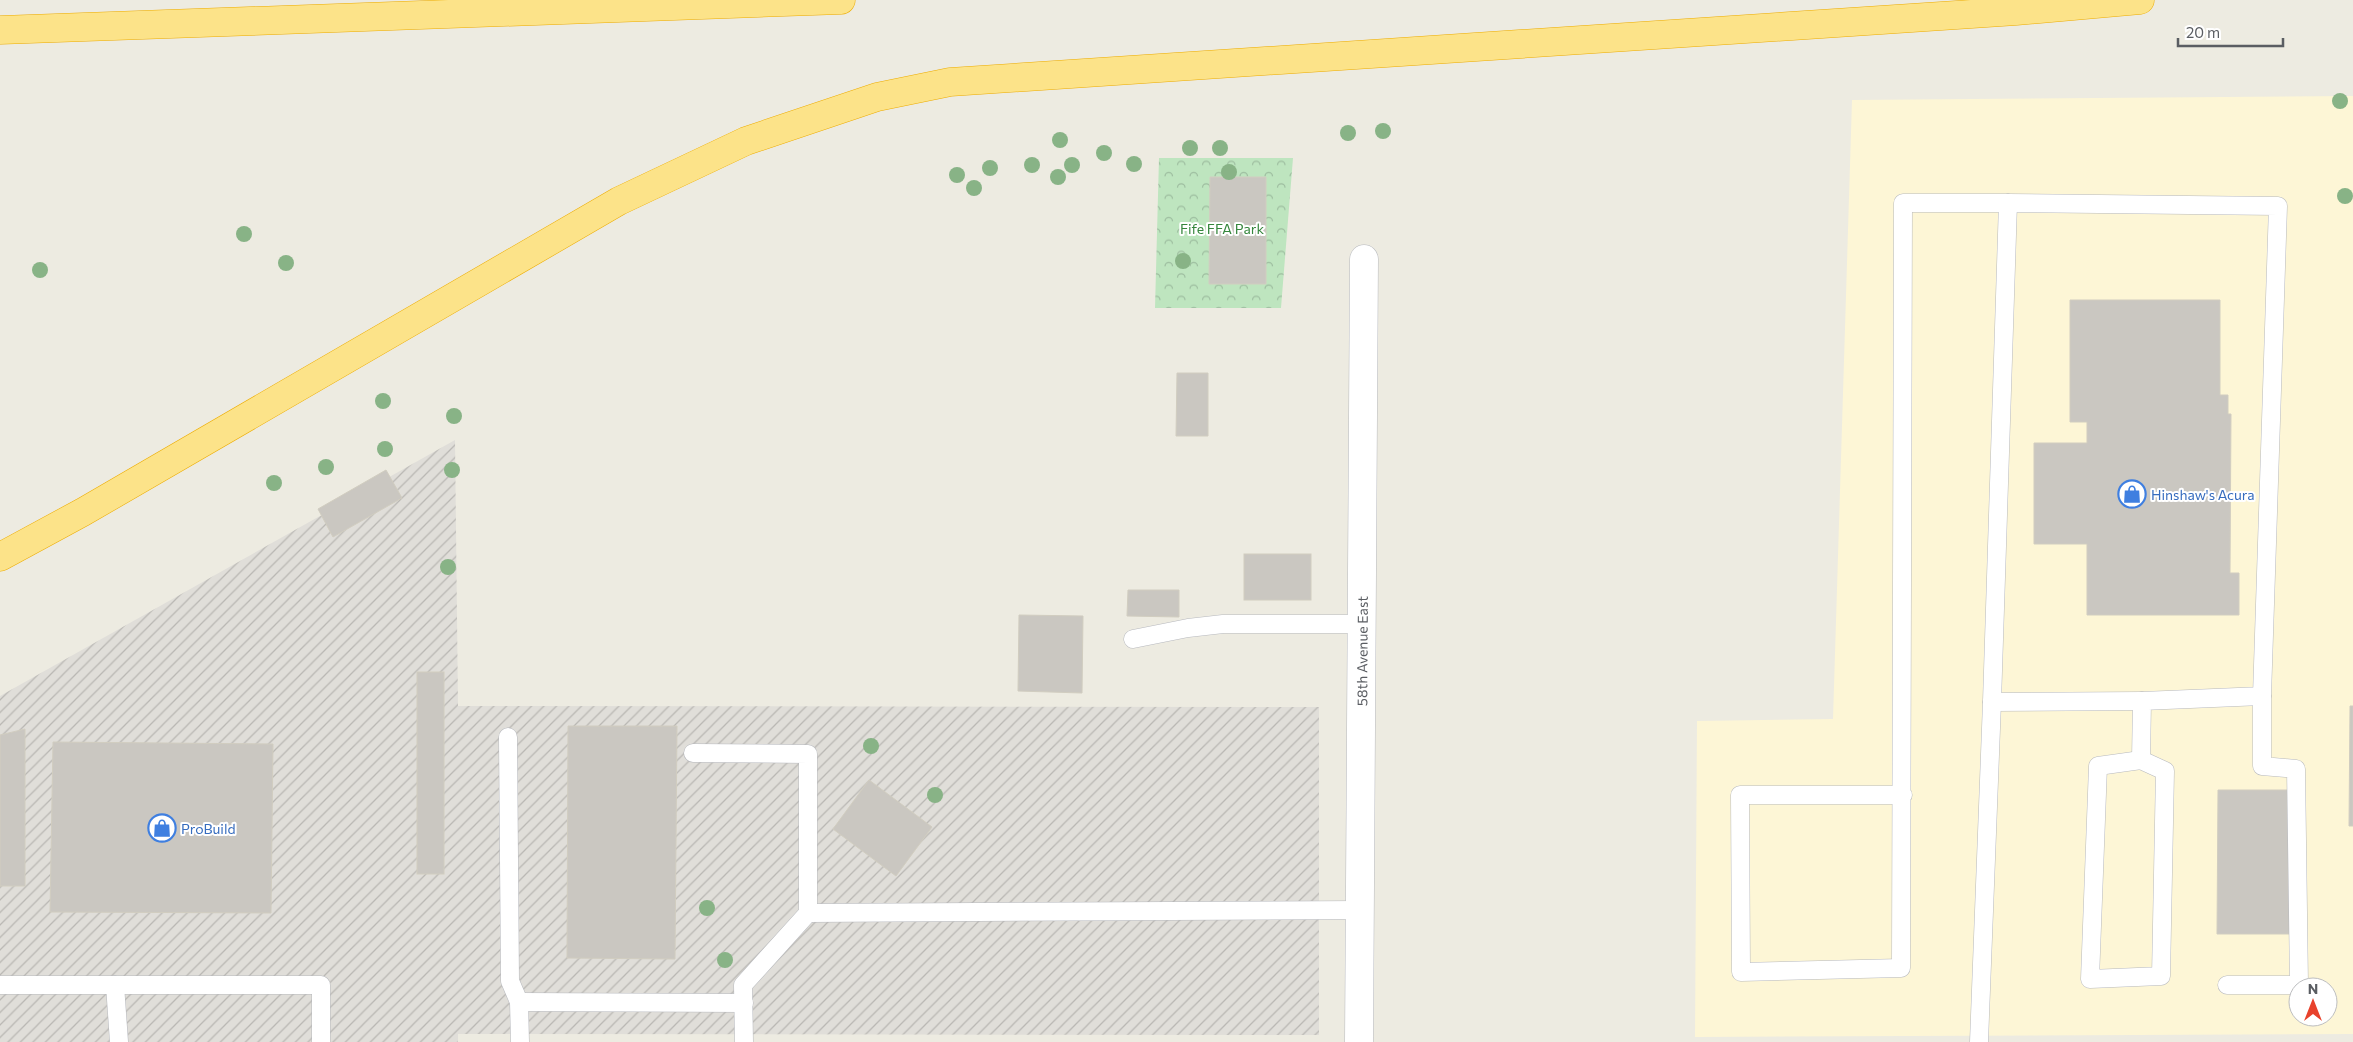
<svg xmlns="http://www.w3.org/2000/svg" width="2353" height="1042" viewBox="0 0 2353 1042" font-family="Commissioner,sans-serif">
	<style>
		.commercial { fill: #fdf6d6; fill-rule: evenodd }
		.industrial { fill: url(#industrial-furrows) }
		.park { fill: url(#park-crowns) }
		.building { fill: #cac7c1; stroke: #d1cdc0 }
		.lines { fill: none; stroke-linecap: round; stroke-linejoin: round }
		.service-casing { stroke: #b7b9be; stroke-width: 19 }
		.minor-casing { stroke: #b7b9be; stroke-width: 29 }
		.motorway-casing { stroke: #edac01; stroke-width: 29 }
		.service { stroke: #fff; stroke-width: 18 }
		.minor { stroke: #fff; stroke-width: 28 }
		.motorway { stroke: #fce389; stroke-width: 28 }
		.tree { fill: #88b386 }
		.labels { text-anchor: middle; dominant-baseline: central; stroke-width: 4; stroke-linejoin: round; paint-order: stroke }
		.park-label { font-size: 14px; fill: #35863c; stroke: #fff }
		.shop-label { font-size: 14px; fill: #366cbe; stroke: #fff; text-anchor: start }
		.street-label { font-size: 14px; fill: #5a5d62; stroke: #fff }
	</style>
	<defs>
		<pattern id="industrial-furrows" width="10" height="10" patternUnits="userSpaceOnUse" patternTransform="scale(1.25)"><rect width="10" height="10" fill="#e0ded9"/><path d="M-1 1l2-2M0 10L10 0M9 11l2-2" fill="none" stroke="#b9b7b3"/></pattern>
		<pattern id="park-crowns" width="20" height="18" patternUnits="userSpaceOnUse" patternTransform="scale(1.25)"><rect width="20" height="18" fill="#bee5bf"/><path d="M2 6a3 3 0 1 1 6 0M12 15a3 3 0 1 1 6 0" fill="none" stroke="#9dbd9f"/></pattern>
	</defs>
	<rect width="100%" height="100%" fill="#edebe1"/>
	<path class="commercial" d="M 2353,96 L 2353,1034 L 1695,1037 L 1697,721 L 1833,719 L 1852,100 ZM 2298,987 L 2328,987 L 2328,1017 L 2298,1017 Z"/>
	<polygon class="industrial" points="455,440 458,706 1319,707 1319,1035 458,1034 458,1042 0,1042 0,696"/>
	<polygon class="park" points="1159,158 1293,158 1281,308 1155,308"/>
	<g class="building">
		<polygon points="1210,177 1266,177 1266,284 1209,284"/>
		<polygon points="2070,300 2220,300 2220,395 2228,395 2228,414 2231,414 2230,573 2239,573 2239,615 2087,615 2087,544 2034,544 2034,443 2087,443 2087,422 2070,422"/>
		<polygon points="1177,373 1208,373 1208,436 1176,436"/>
		<polygon points="386,470 402,498 333,537 318,509"/>
		<rect x="1244" y="554" width="67" height="46"/>
		<polygon points="1128,590 1179,590 1179,617 1127,616"/>
		<polygon points="1019,615 1083,616 1082,693 1018,691"/>
		<rect x="417" y="672" width="27" height="202"/>
		<polygon points="2350,706 2353,706 2353,826 2349,826"/>
		<polygon points="568,726 677,726 675,959 567,958"/>
		<polygon points="25,729 25,886 0,886 0,735"/>
		<polygon points="53,742 273,744 271,913 50,912"/>
		<polygon points="869,780 932,827 896,876 833,829"/>
		<polygon points="2218,790 2292,790 2291,934 2217,934"/>
	</g>
	<g class="lines">
		<g class="service-casing">
			<g id="service">
				<polyline points="1133,639 1188,628 1223,624 1362,624"/>
				<polyline points="1992,702 2142,701"/>
				<polyline points="508,737 510,981 519,1002 520,1042"/>
				<polyline points="693,753 808,754 808,913 743,985 744,1042"/>
				<polygon points="2141,760 2165,771 2161,976 2090,979 2098,766"/>
				<polyline points="1903,795 1740,795 1741,972 1901,968 1903,203 2008,203"/>
				<polyline points="808,913 1360,910"/>
				<polyline points="0,985 115,985 119,1042"/>
				<polyline points="115,985 321,985 321,1042"/>
				<polyline points="2227,985 2299,985 2296,769 2262,766 2262,696"/>
				<polyline points="519,1002 744,1003"/>
				<polyline points="1979,1042 1992,702 2008,203 2278,206 2262,696 2142,701 2141,760"/>
			</g>
		</g>
		<g class="minor-casing">
			<g id="minor">
				<path id="s1" d="M 1359,1042 L 1364,259"/>
			</g>
		</g>
		<g class="motorway-casing">
			<g id="motorway">
				<polyline points="0,30 841,0"/>
				<polyline points="0,557 83,512 619,201 746,141 877,97 950,82 2016,11 2140,0"/>
			</g>
		</g>
		<use href="#service" class="service"/>
		<use href="#minor" class="minor"/>
		<use href="#motorway" class="motorway"/>
	</g>
	<g class="tree">
		<circle cx="2340" cy="101" r="8"/>
		<circle cx="1383" cy="131" r="8"/>
		<circle cx="1348" cy="133" r="8"/>
		<circle cx="1060" cy="140" r="8"/>
		<circle cx="1190" cy="148" r="8"/>
		<circle cx="1220" cy="148" r="8"/>
		<circle cx="1104" cy="153" r="8"/>
		<circle cx="1134" cy="164" r="8"/>
		<circle cx="1032" cy="165" r="8"/>
		<circle cx="1072" cy="165" r="8"/>
		<circle cx="990" cy="168" r="8"/>
		<circle cx="1229" cy="172" r="8"/>
		<circle cx="957" cy="175" r="8"/>
		<circle cx="1058" cy="177" r="8"/>
		<circle cx="974" cy="188" r="8"/>
		<circle cx="2345" cy="196" r="8"/>
		<circle cx="244" cy="234" r="8"/>
		<circle cx="1183" cy="261" r="8"/>
		<circle cx="286" cy="263" r="8"/>
		<circle cx="40" cy="270" r="8"/>
		<circle cx="383" cy="401" r="8"/>
		<circle cx="454" cy="416" r="8"/>
		<circle cx="385" cy="449" r="8"/>
		<circle cx="326" cy="467" r="8"/>
		<circle cx="452" cy="470" r="8"/>
		<circle cx="274" cy="483" r="8"/>
		<circle cx="448" cy="567" r="8"/>
		<circle cx="871" cy="746" r="8"/>
		<circle cx="935" cy="795" r="8"/>
		<circle cx="707" cy="908" r="8"/>
		<circle cx="725" cy="960" r="8"/>
	</g>
	<defs>
		<g id="shop-ring" transform="scale(1.4375)"><circle r="9.5" fill="#fff" stroke="#3f7fe0" stroke-width="1.5"/><path d="M-5-2.5h2.3a2.7 3.5 0 0 1 5.4 0H5L5.5 6h-11ZM-1.5-2.5h3a1.5 2.3 0 0 0-3 0Z" fill="#3f7fe0"/></g>
	</defs>
	<g fill-rule="evenodd">
		<use href="#shop-ring" x="2132" y="494"/>
		<use href="#shop-ring" x="162" y="828"/>
	</g>
	<g class="labels">
		<g class="park-label">
			<text x="1222" y="228">Fife FFA Park</text>
		</g>
		<g class="shop-label">
			<text x="2151" y="494">Hinshaw's Acura</text>
			<text x="181" y="828">ProBuild</text>
		</g>
		<g class="street-label">
			<text stroke="none"><textPath href="#s1" startOffset="391">58th Avenue East</textPath></text>
		</g>
	</g>
	<g transform="translate(2313 1002)"><circle r="24" fill="#ffffff" stroke="#bdbec0"/>
	<path d="M0-4L9 19L0 12L-9 19Z" fill="#e8422c"/>
	<text y="-8" font-size="14" font-weight="bold" text-anchor="middle" fill="#5a5d62">N</text>
	</g>
	<path d="M2178 38v8h105v-8" fill="none" stroke="#5a5d62" stroke-width="2.5"/>
	<text x="2186" y="38" font-size="15" fill="#5a5d62" stroke="#ffffff" stroke-width="4" paint-order="stroke">20 m</text>
</svg>
